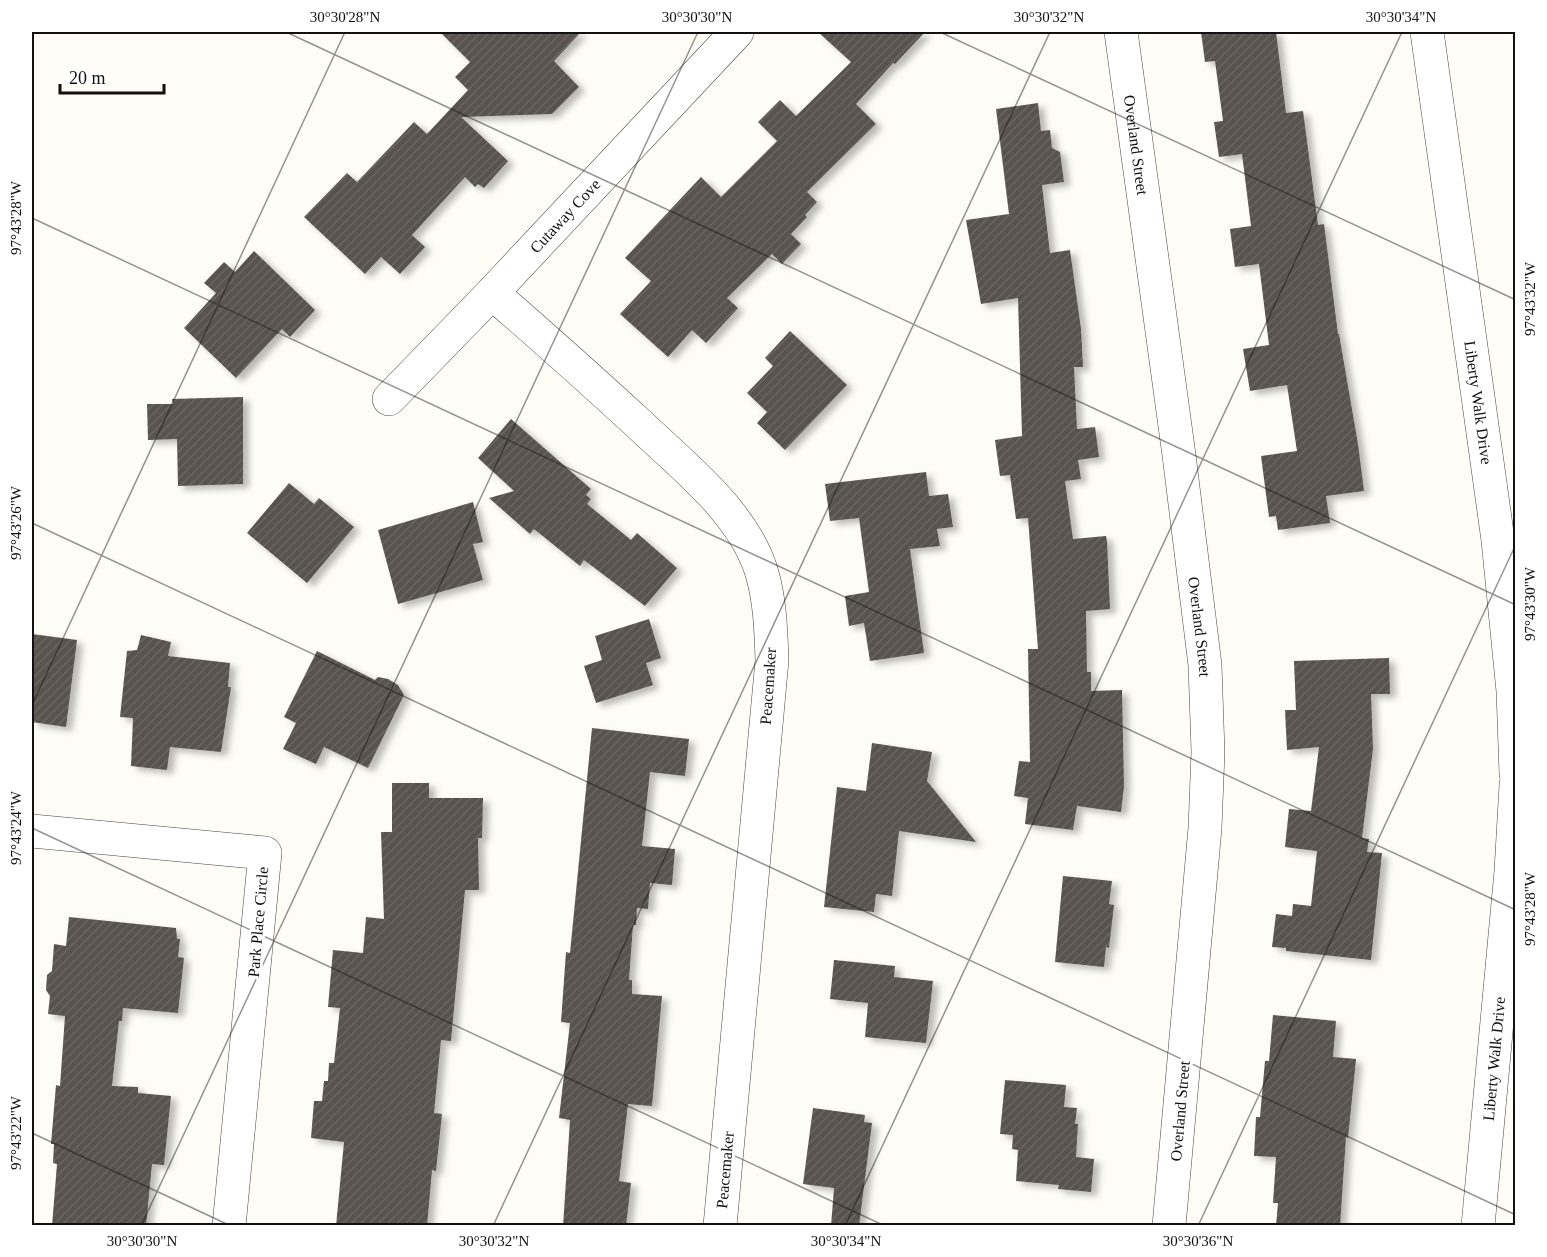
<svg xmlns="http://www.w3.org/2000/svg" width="1547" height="1257" viewBox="0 0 1547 1257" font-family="Georgia,serif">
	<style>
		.building { fill: url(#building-hatch); filter: url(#shadow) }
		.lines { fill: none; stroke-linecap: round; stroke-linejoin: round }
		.minor-casing { stroke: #444; stroke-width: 34 }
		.tertiary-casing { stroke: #444; stroke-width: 34 }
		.minor { stroke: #fff; stroke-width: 33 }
		.tertiary { stroke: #fff; stroke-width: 33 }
		.ticks { fill: none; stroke: #111; stroke-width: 1.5; stroke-opacity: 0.45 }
		.labels { text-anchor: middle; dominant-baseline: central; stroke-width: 6; stroke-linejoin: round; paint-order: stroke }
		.street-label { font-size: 16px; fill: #111; stroke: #fff }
		.neatline { fill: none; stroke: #111; stroke-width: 2 }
		.ticks-label { font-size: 15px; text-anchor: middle; fill: #111 }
	</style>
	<defs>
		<pattern id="building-hatch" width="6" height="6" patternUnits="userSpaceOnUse" patternTransform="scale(1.5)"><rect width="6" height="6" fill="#58524e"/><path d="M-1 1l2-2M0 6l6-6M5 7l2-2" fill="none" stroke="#6b6663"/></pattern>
		<filter id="shadow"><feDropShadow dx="6" dy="4" stdDeviation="3" flood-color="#0004"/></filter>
	</defs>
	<rect width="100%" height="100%" fill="#fefcf6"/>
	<g class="building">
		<polygon points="440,32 581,32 554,61 579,87 552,114 461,117 508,161 484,188 478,184 475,187 465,177 412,235 425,247 400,274 381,257 365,274 304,217 347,173 357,182 414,122 427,134 468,90 455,77 470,62"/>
		<polygon points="818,32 925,32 895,64 893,63 856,104 876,124 807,192 817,202 805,215 807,217 791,234 801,244 782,264 772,254 727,298 738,308 706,343 692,330 668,357 620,314 651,281 625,258 701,177 721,197 777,141 758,122 780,100 796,116 851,62"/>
		<polygon points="1201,32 1276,32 1286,113 1303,111 1318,225 1324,224 1338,334 1339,334 1358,444 1364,491 1326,496 1330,523 1278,530 1276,516 1269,517 1261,456 1297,451 1287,385 1250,391 1243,349 1269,345 1259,264 1235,267 1230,229 1251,226 1242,154 1219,157 1214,122 1223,121 1215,61 1205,62"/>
		<polygon points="1038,103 1041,131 1050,130 1052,148 1060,152 1064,182 1042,185 1050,253 1070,250 1081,329 1083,367 1074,367 1077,429 1095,427 1099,457 1078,460 1081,479 1065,481 1073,539 1106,536 1107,541 1110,609 1086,611 1087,672 1091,672 1091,691 1122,690 1124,786 1121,812 1077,806 1073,830 1025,824 1028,798 1014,796 1019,761 1030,762 1028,649 1038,649 1028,518 1016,519 1010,475 1000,476 995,440 1022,436 1018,298 981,304 966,220 1009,214 996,109"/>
		<polygon points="254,251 315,310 290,337 282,329 236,378 184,328 216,293 204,283 224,262 235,272"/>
		<polygon points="790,331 847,385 785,450 757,423 767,412 747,393 773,366 765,358"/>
		<polygon points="243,397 243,484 178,486 177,439 148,440 147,404 173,404 172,399"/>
		<polygon points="511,419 591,489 586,495 591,499 587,504 631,540 637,533 677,568 645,606 584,560 580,566 534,529 530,534 489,498 514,491 478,458"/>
		<polygon points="926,472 929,496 948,494 953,527 937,529 940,546 910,549 924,653 870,661 864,623 849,626 845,596 869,592 859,518 830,521 825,484"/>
		<polygon points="289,483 314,504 319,498 354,527 307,583 247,533"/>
		<polygon points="473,502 483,542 473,544 483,580 398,604 378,530"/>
		<polygon points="649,619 661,658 646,663 653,685 596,703 584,666 602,660 595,636"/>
		<polygon points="32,634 77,640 66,727 32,722"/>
		<polygon points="141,635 171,642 168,656 230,663 228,687 231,687 221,752 170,747 167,770 131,766 133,718 120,717 127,651 137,650"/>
		<polygon points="317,651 375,680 378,677 388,679 398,685 404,695 368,768 324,747 316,764 283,749 296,723 284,717"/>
		<polygon points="1389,658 1390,694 1371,694 1373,749 1362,838 1369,839 1367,852 1382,853 1371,960 1286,951 1286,948 1272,947 1276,914 1292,916 1293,904 1311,906 1317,851 1285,847 1289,809 1311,811 1319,747 1287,750 1285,710 1296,710 1294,661"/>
		<polygon points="592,728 689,739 685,776 650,772 642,846 675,849 672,885 650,883 648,909 637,908 636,925 633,925 629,980 632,980 632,994 662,996 652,1106 628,1104 619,1181 631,1183 626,1226 563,1226 570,1120 559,1118 570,1023 561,1022 566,952 570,953"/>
		<polygon points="872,743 932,752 927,781 976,842 899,831 892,896 876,894 874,912 824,907 837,787 866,791"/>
		<polygon points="392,783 429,783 429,798 483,798 482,838 478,838 479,890 465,890 451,1041 441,1040 434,1113 442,1114 436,1171 432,1170 427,1226 336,1226 344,1142 311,1138 314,1101 322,1101 324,1081 328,1081 329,1063 334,1063 340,1008 328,1007 333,950 363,953 366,917 384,919 381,832 392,832"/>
		<polygon points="1063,876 1112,881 1109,904 1114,905 1109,948 1106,947 1104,967 1055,962"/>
		<polygon points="69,917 176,928 177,939 180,939 178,957 184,958 178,1013 123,1008 122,1021 119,1021 112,1086 138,1087 138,1093 171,1096 164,1165 152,1164 146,1226 52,1226 57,1164 53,1163 54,1144 51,1144 56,1085 60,1086 65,1016 48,1014 50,996 46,990 47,975 52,971 54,944 66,946"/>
		<polygon points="834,960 895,966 894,977 933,981 926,1043 865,1037 868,1003 830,999"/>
		<polygon points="1273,1015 1336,1021 1333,1057 1356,1059 1348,1138 1346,1137 1340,1226 1276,1226 1278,1203 1273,1203 1276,1157 1254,1156 1256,1117 1260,1117 1265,1061 1269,1061"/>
		<polygon points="1005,1080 1066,1085 1064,1107 1077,1108 1075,1124 1078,1124 1076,1157 1094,1159 1091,1192 1058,1189 1059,1185 1016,1181 1018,1150 1012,1149 1013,1135 1000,1134"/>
		<polygon points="813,1108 865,1115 864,1122 872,1123 859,1226 831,1226 834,1188 803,1184"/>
	</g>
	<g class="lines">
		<g class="minor-casing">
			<g id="minor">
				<path id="s1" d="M 1121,32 L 1179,455 L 1205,665 L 1208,752 L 1205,828 L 1169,1226"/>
				<path d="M 492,293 C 542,336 591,380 639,424 C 682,465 742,511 761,570 C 770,599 771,630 772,660 L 720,1226"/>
				<path id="s2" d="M 389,399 L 492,293 L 737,32"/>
				<polyline points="32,831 265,853 229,1226"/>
			</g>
		</g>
		<g class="tertiary-casing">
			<g id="tertiary">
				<path id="s3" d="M 1427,32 L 1498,540 L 1513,691 L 1516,774"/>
				<path id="s4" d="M 1478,1226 L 1511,871 L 1516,785"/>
			</g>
		</g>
		<use href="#minor" class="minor"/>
		<use href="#tertiary" class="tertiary"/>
	</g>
	<path class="ticks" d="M 286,32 L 1516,605M 940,32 L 1516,300M 32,218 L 1516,910M 32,523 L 1516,1215M 32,705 L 345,32M 32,828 L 885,1226M 32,1133 L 231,1226M 141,1226 L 698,32M 493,1226 L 1050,32M 845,1226 L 1402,32M 1198,1226 L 1516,544"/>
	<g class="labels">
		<g class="street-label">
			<text stroke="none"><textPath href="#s1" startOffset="114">Overland Street</textPath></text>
			<text stroke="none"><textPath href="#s2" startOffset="254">Cutaway Cove</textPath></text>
			<text stroke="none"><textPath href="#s3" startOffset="374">Liberty Walk Drive</textPath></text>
			<text stroke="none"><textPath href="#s1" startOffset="600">Overland Street</textPath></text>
			<text transform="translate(768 686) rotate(-86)">Peacemaker</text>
			<text transform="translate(258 922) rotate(-85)">Park Place Circle</text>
			<text stroke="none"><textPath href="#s4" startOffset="168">Liberty Walk Drive</textPath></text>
			<text transform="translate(1180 1111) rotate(-85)">Overland Street</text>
			<text transform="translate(725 1170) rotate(-85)">Peacemaker</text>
		</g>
	</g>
	<rect width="1547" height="1257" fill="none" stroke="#ffffff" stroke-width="66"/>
	<path d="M60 84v9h104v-9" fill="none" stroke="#111111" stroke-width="3"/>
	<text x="69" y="84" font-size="18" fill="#111111" stroke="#ffffff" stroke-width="4.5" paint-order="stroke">20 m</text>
	<rect x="33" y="33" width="1481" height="1191" class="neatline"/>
	<g class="ticks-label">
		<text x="345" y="22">30°30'28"N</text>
		<text x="697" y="22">30°30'30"N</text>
		<text x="1049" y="22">30°30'32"N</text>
		<text x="1401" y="22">30°30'34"N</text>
		<text transform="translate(16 218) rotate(-90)" y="5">97°43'28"W</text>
		<text transform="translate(1530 299) rotate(-90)" y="5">97°43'32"W</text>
		<text transform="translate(16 523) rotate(-90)" y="5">97°43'26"W</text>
		<text transform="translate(1530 604) rotate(-90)" y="5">97°43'30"W</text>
		<text transform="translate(16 828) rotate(-90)" y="5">97°43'24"W</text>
		<text transform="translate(1530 909) rotate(-90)" y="5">97°43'28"W</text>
		<text transform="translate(16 1133) rotate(-90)" y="5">97°43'22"W</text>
		<text x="142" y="1246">30°30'30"N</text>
		<text x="494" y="1246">30°30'32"N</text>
		<text x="846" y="1246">30°30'34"N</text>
		<text x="1198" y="1246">30°30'36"N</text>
	</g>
</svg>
